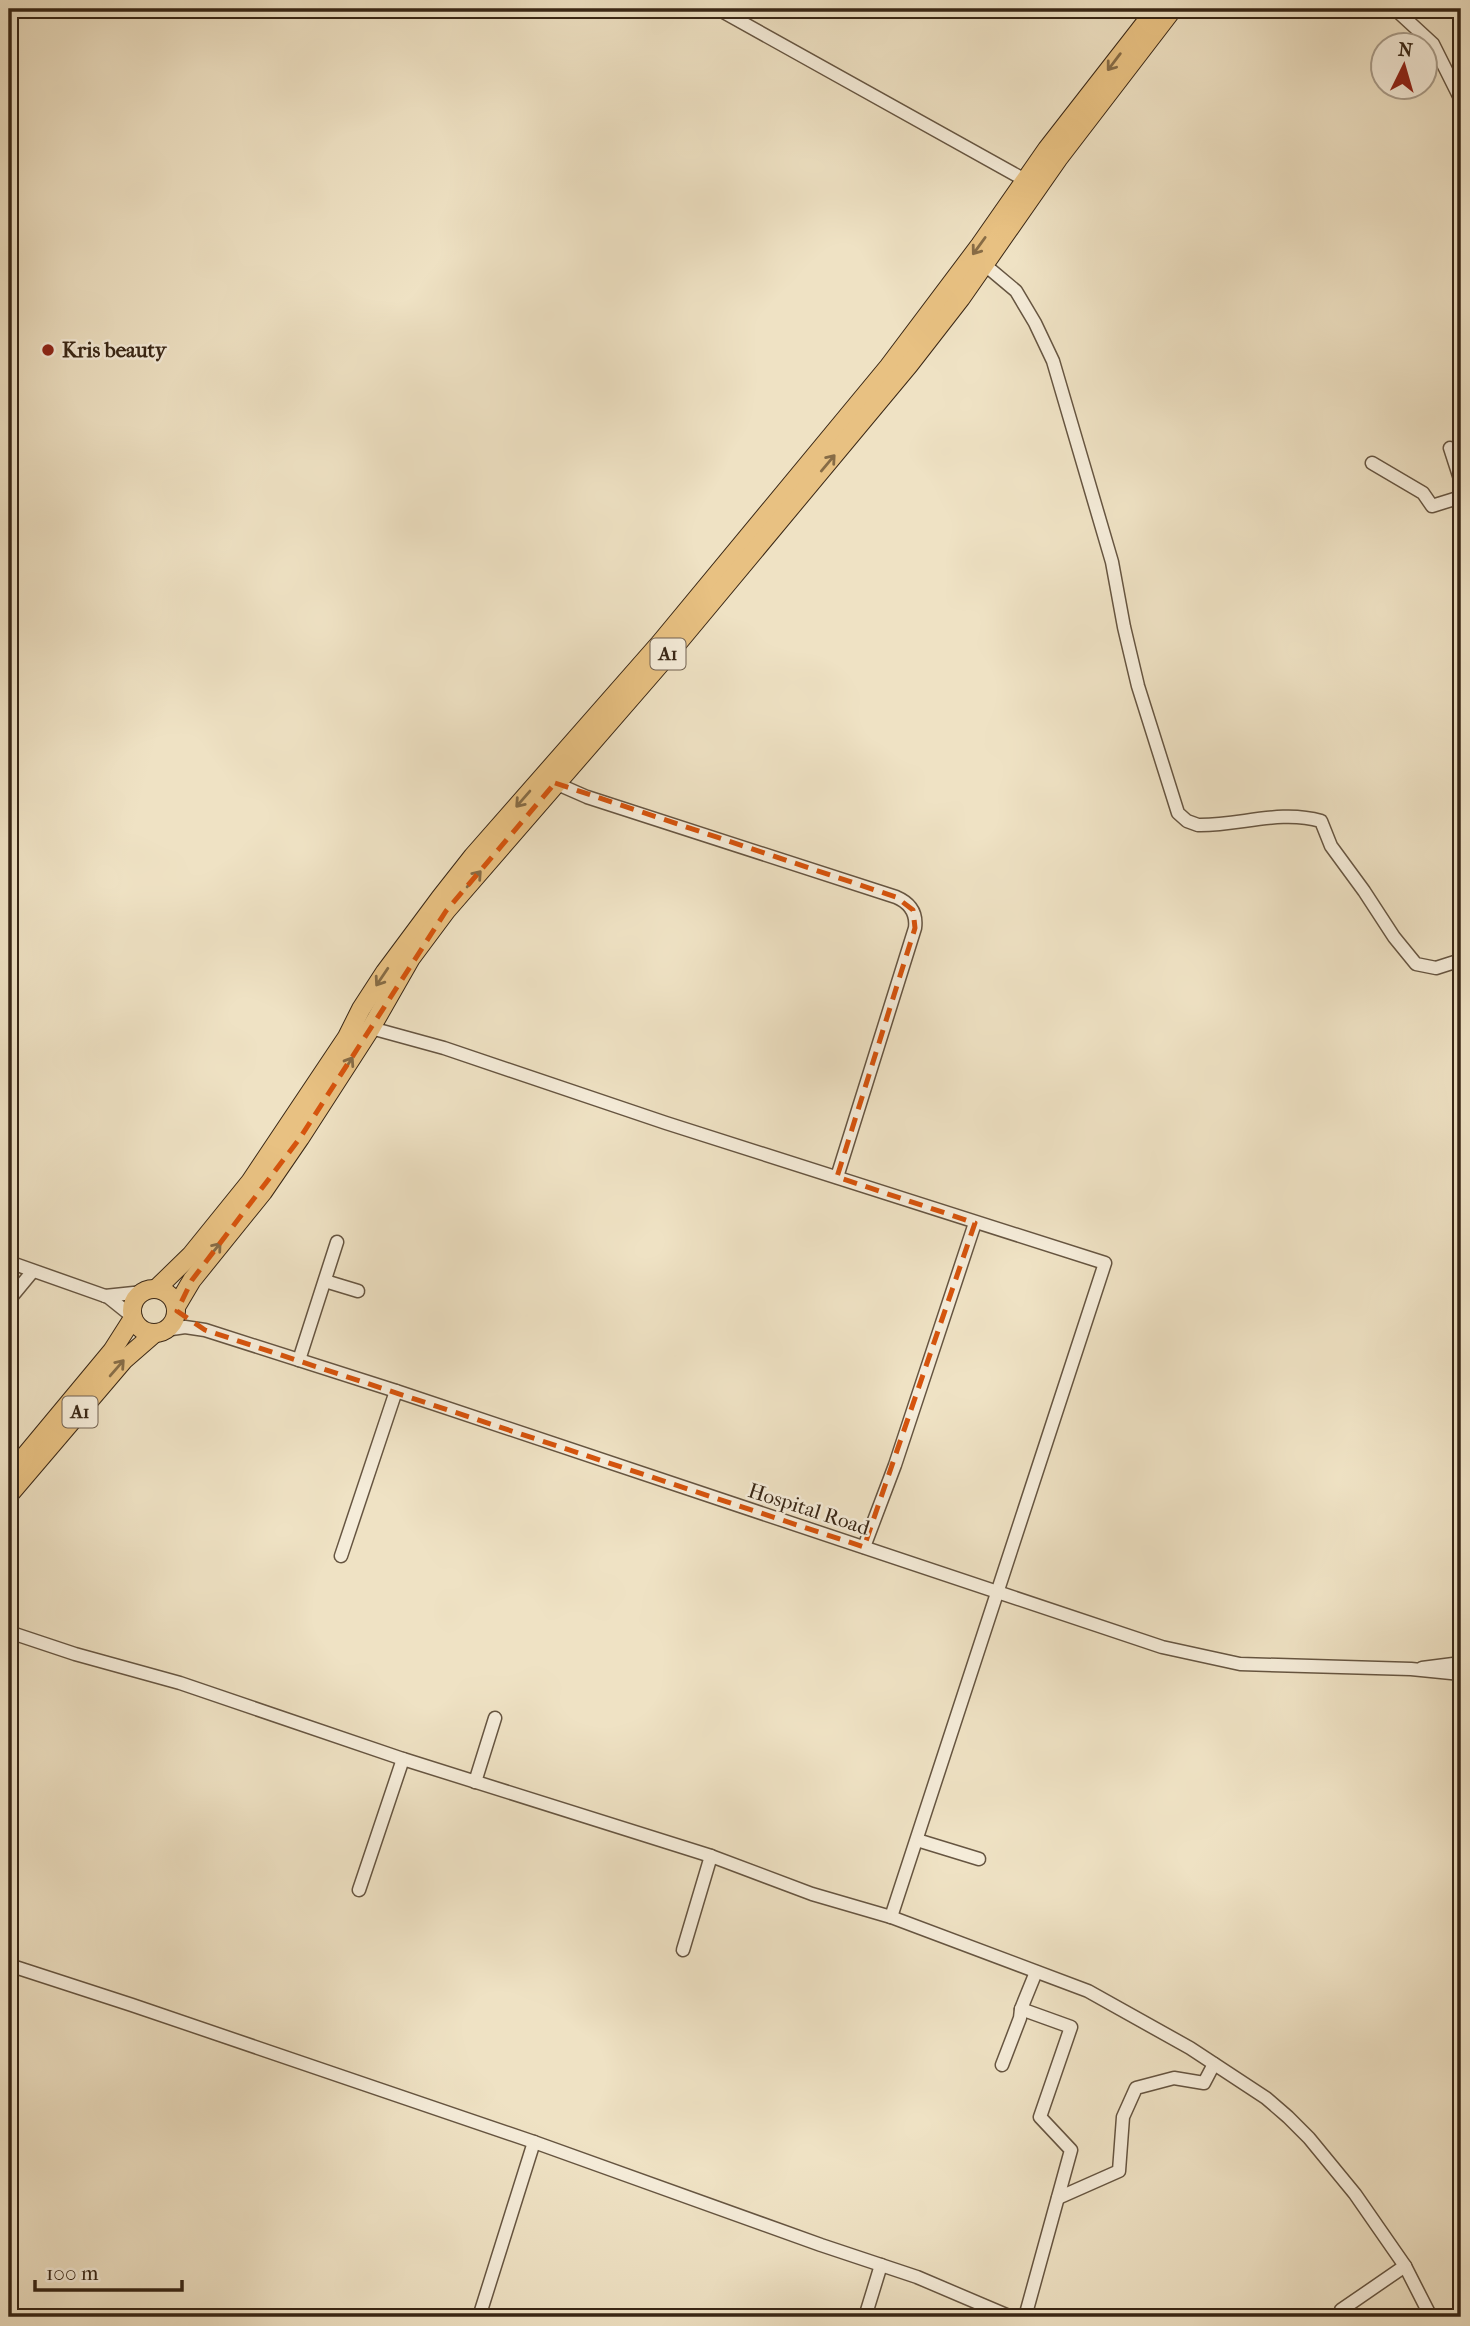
<svg xmlns="http://www.w3.org/2000/svg" width="1470" height="2326" viewBox="0 0 1470 2326" font-family="'IM FELL French Canon',serif">
	<style>
		.lines { fill: none; stroke-linecap: round; stroke-linejoin: round }
		.minor-casing { stroke: #665541; stroke-width: 15 }
		.highway-casing { stroke: #382615; stroke-width: 20 }
		.minor { stroke: #f5ecd9; stroke-width: 12 }
		.highway { stroke: #e8c182; stroke-width: 18 }
		.oneway { stroke: #876c46 }
		.marked { fill: none; stroke: #d6540d; stroke-width: 5; stroke-dasharray: 14 9; stroke-linejoin: round }
		.poi-dot { fill: #8f2418; stroke: #f5ecd9; stroke-width: 2.5 }
		.labels { text-anchor: middle; dominant-baseline: central; stroke-width: 5; stroke-linejoin: round; paint-order: stroke }
		.shield { fill: #f5ecd9; stroke: #716150; stroke-width: 2 }
		.shield-label { font-size: 19px; font-weight: bold; fill: #382615 }
		.poi-label { font-size: 21px; font-weight: bold; fill: #382615; stroke: #f5ecd9; text-anchor: start }
		.street-label { font-size: 21px; fill: #382615; stroke: #f5ecd9 }
	</style>
	<rect width="100%" height="100%" fill="#efe2c4"/>
	<filter id="stains"><feTurbulence type="fractalNoise" baseFrequency=".00286" numOctaves="4"/><feColorMatrix values="0 0 0 0 .2 0 0 0 0 .09 0 0 0 0 .02 0 0 0 .5 -.17"/></filter>
	<radialGradient id="worn" r=".72"><stop offset=".6" stop-color="#630" stop-opacity="0"/><stop offset="1" stop-color="#630" stop-opacity=".3"/></radialGradient>
	<g class="lines">
		<g class="minor-casing">
			<g id="minor">
				<polyline points="718,9 1025,180"/>
				<polyline points="1395,9 1433,44 1461,100"/>
				<path d="M 985,265 L 1016,291 L 1035,323 L 1053,361 L 1112,562 L 1124,627 L 1138,686 L 1178,813 L 1187,821 L 1198,825 C 1239,826 1280,809 1321,821 L 1331,846 L 1364,891 L 1394,937 L 1416,964 L 1436,968 L 1461,960"/>
				<polyline points="1450,448 1461,482"/>
				<polyline points="1372,463 1423,493 1432,506 1461,497"/>
				<path d="M 555,783 L 587,797 L 896,897 C 910,903 917,913 915,928 L 837,1177"/>
				<polyline points="371,1028 444,1048 666,1123 1105,1263 891,1917"/>
				<polyline points="9,1262 108,1297 133,1317"/>
				<polyline points="325,1281 358,1291"/>
				<polyline points="105,1296 143,1292"/>
				<polyline points="9,1300 33,1271"/>
				<polyline points="165,1330 185,1327 205,1330 396,1391 1162,1647 1240,1664 1411,1669 1461,1674"/>
				<polyline points="299,1360 337,1242"/>
				<polyline points="864,1547 895,1465 975,1223"/>
				<polyline points="341,1556 396,1391"/>
				<polyline points="9,1632 75,1654 180,1683 403,1759 711,1856 812,1894 891,1917 1088,1991 1190,2048 1266,2098 1288,2117 1309,2138 1355,2194 1405,2266 1431,2317"/>
				<polyline points="1422,1668 1461,1663"/>
				<polyline points="475,1782 495,1718"/>
				<polyline points="917,1840 979,1859"/>
				<polyline points="359,1890 403,1759"/>
				<polyline points="683,1950 711,1856"/>
				<polyline points="9,1965 132,2005 534,2142 821,2245 917,2277 1011,2317"/>
				<polyline points="1002,2065 1020,2018 1021,2009"/>
				<polyline points="1058,2198 1119,2171 1123,2117 1136,2088 1174,2078 1204,2083 1214,2064"/>
				<polyline points="1341,2310 1405,2266"/>
				<polyline points="479,2317 534,2142"/>
				<polyline points="865,2317 881,2265"/>
				<polyline points="1025,2317 1071,2150 1040,2117 1071,2027 1021,2009 1036,1972"/>
			</g>
		</g>
		<g class="highway-casing">
			<g id="highway">
				<circle cx="154" cy="1311" r="22"/>
				<polyline points="156,1289 191,1255 250,1182 347,1037 361,1009 385,972 440,898 473,856 660,643 889,366 980,245 1047,149 1156,9"/>
				<polyline points="176,1307 192,1280 263,1192 300,1138 371,1028 411,958 446,911 662,662 909,365 961,298 1058,159 1173,9"/>
				<polyline points="9,1475 112,1351 133,1318"/>
				<polyline points="9,1495 124,1360 155,1333"/>
			</g>
		</g>
		<use href="#minor" class="minor"/>
		<use href="#highway" class="highway"/>
	</g>
	<defs><path id="oneway-shaft" d="M-6 0H5M1.5-3L5.5 0L1.5 3" fill="none" stroke-width="1.6" stroke-linecap="round" stroke-linejoin="round" transform="scale(1.75)"/></defs>
	<g class="oneway">
		<use href="#oneway-shaft" transform="translate(1114 62) rotate(127)"/>
		<use href="#oneway-shaft" transform="translate(979 246) rotate(126)"/>
		<use href="#oneway-shaft" transform="translate(828 463) rotate(-50)"/>
		<use href="#oneway-shaft" transform="translate(523 799) rotate(131)"/>
		<use href="#oneway-shaft" transform="translate(474 879) rotate(-49)"/>
		<use href="#oneway-shaft" transform="translate(382 977) rotate(124)"/>
		<use href="#oneway-shaft" transform="translate(347 1066) rotate(-57)"/>
		<use href="#oneway-shaft" transform="translate(214 1251) rotate(-51)"/>
		<use href="#oneway-shaft" transform="translate(117 1368) rotate(-49)"/>
	</g>
	<path class="marked" d="M 555,783 L 896,897 L 913,910 L 915,928 L 837,1177 L 975,1223 L 864,1547 L 205,1330 L 177,1311 L 192,1280 L 300,1138 L 446,911 Z"/>
	<circle class="poi-dot" cx="48" cy="350" r="7"/>
	<g class="labels">
		<g class="shield">
			<rect x="650.5" y="638.5" width="35" height="31" rx="5"/>
			<rect x="62.5" y="1396.5" width="35" height="31" rx="5"/>
		</g>
		<g class="shield-label">
			<text x="668" y="654">A1</text>
			<text x="80" y="1412">A1</text>
		</g>
		<g class="poi-label">
			<text x="62" y="350">Kris beauty</text>
		</g>
		<g class="street-label">
			<text transform="translate(809 1509) rotate(18)">Hospital Road</text>
		</g>
	</g>
	<rect width="1470" height="2326" fill="none" stroke="#efe2c4" stroke-width="35"/>
	<rect x="10" y="10" width="1449" height="2305" fill="none" stroke="#382615" stroke-width="3.5"/>
	<rect x="18" y="18" width="1435" height="2291" fill="none" stroke="#382615" stroke-width="2"/>
	<g transform="translate(1404 66) rotate(5)"><circle r="33" fill="#f5ecd9" stroke="#a99d8b" stroke-width="2"/>
	<path d="M0-5L12 26L0 18L-12 26Z" fill="#8f2418"/>
	<text y="-10" font-size="19" font-weight="bold" text-anchor="middle" fill="#382615">N</text>
	</g>
	<path d="M35 2280v10h147v-10" fill="none" stroke="#382615" stroke-width="3.5"/>
	<text x="46" y="2280" font-size="21" fill="#382615" stroke="#f5ecd9" stroke-width="5" paint-order="stroke">100 m</text>
	<rect width="100%" height="100%" filter="url(#stains)"/>
	<rect width="100%" height="100%" fill="url(#worn)"/>
</svg>
